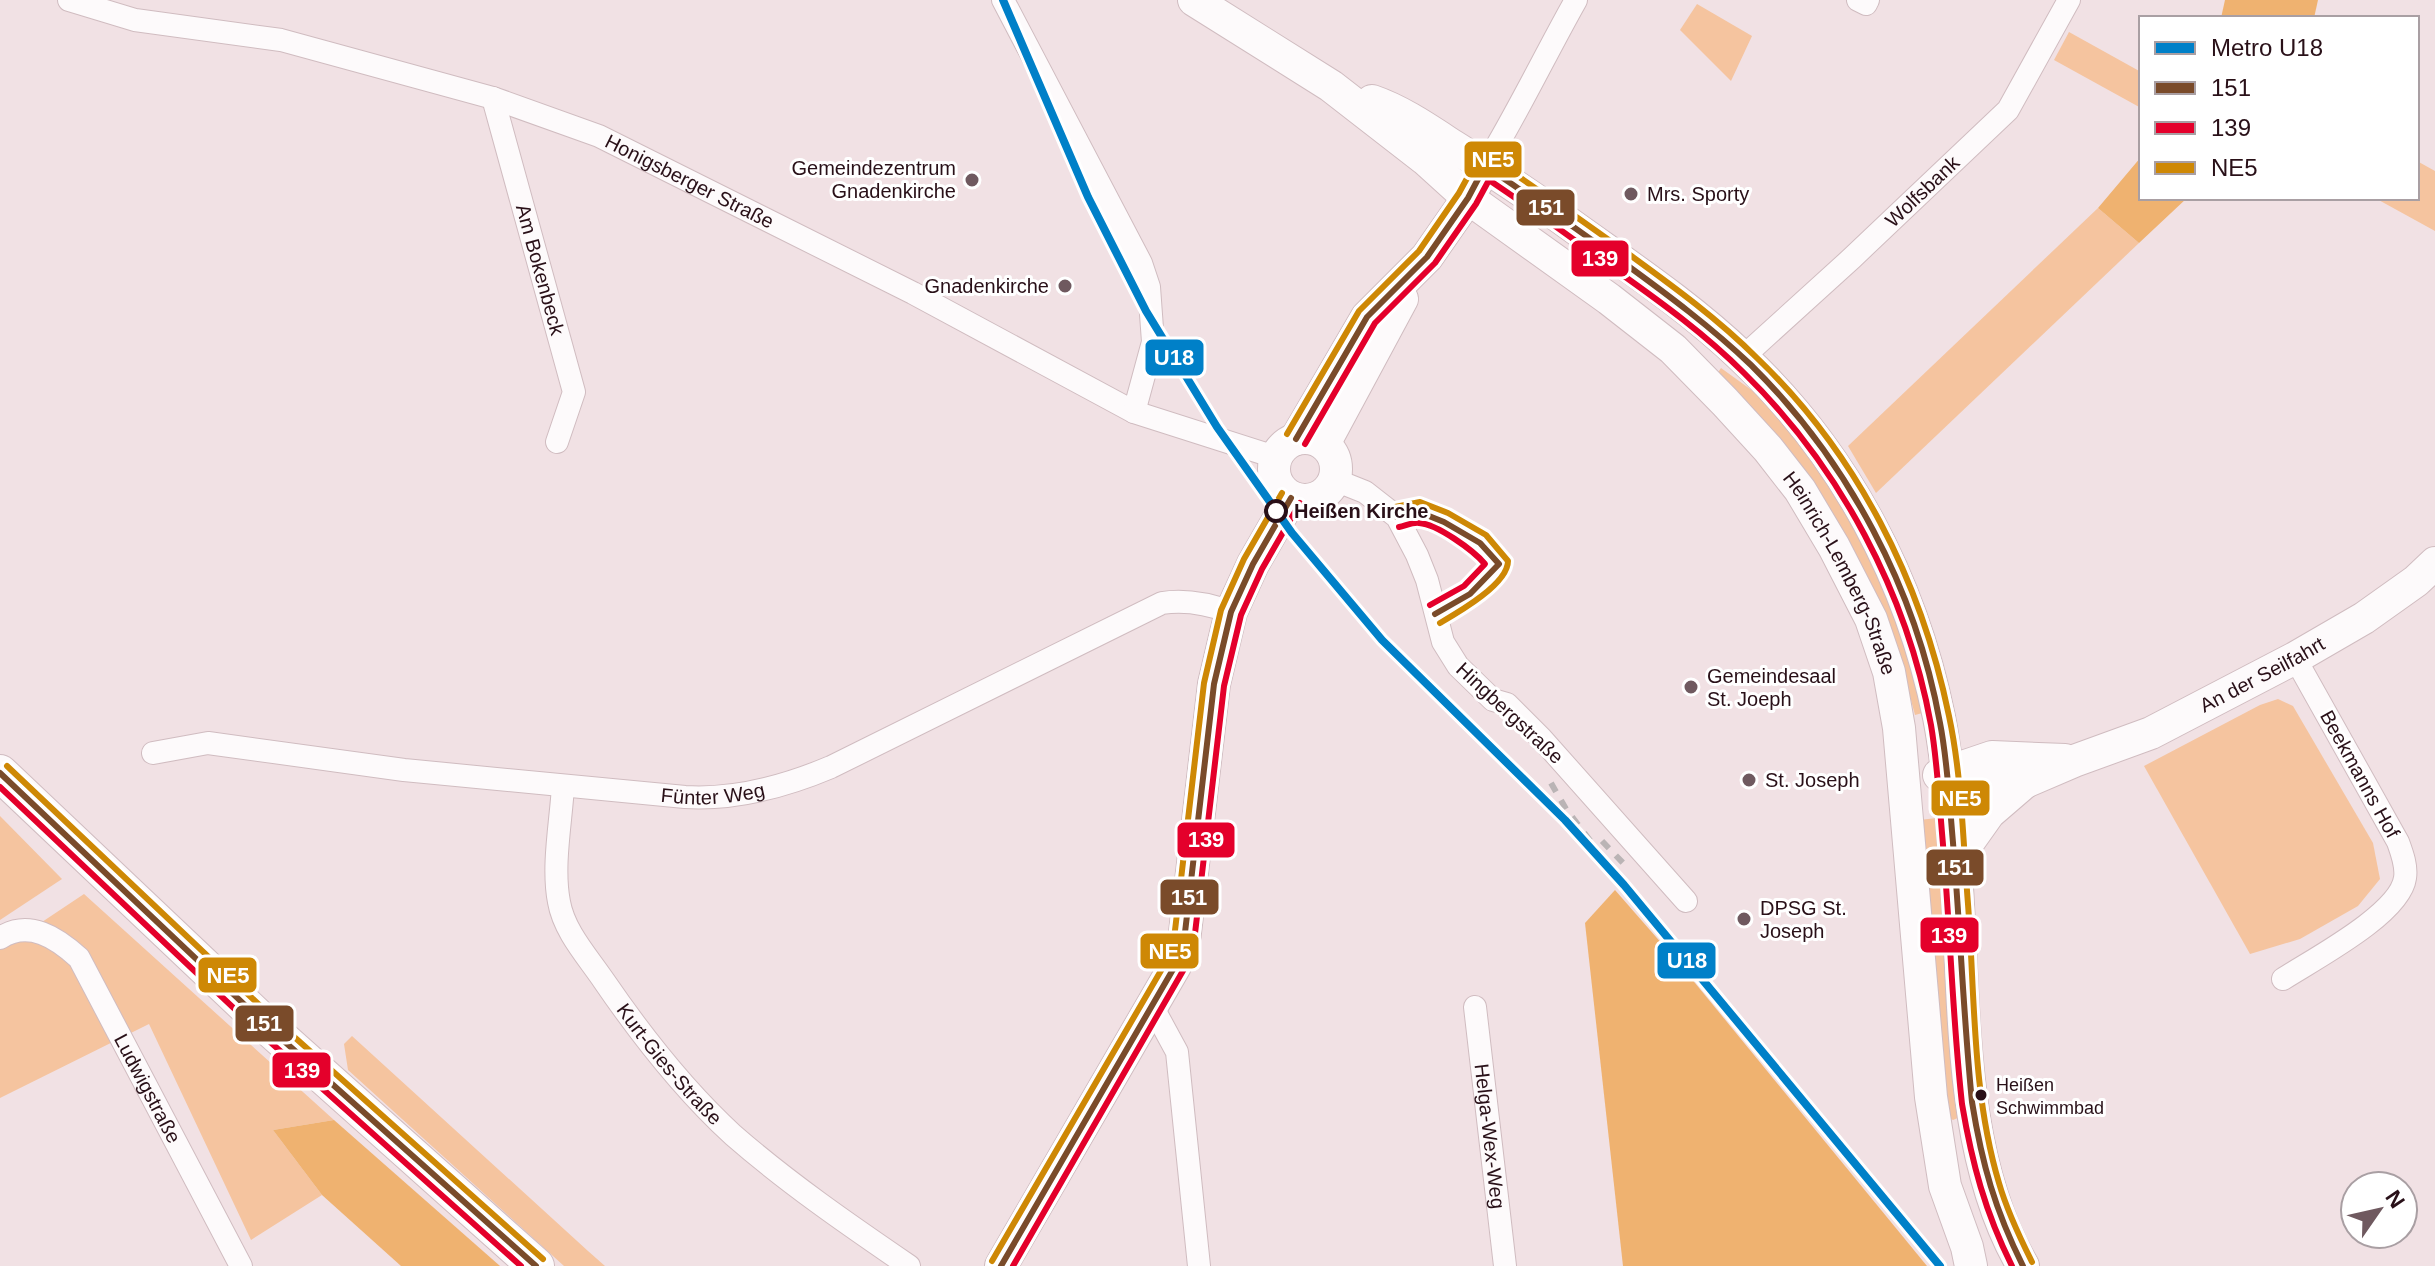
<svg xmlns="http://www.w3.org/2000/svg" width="2435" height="1266" viewBox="0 0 2435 1266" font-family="Helvetica,sans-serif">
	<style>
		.green { fill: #f5c49f }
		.forest { fill: #efb270 }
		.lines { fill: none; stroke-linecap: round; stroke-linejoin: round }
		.street-casing { stroke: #d0bcc0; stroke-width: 24 }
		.secondary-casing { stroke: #d0bcc0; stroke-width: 34 }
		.primary-casing { stroke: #d0bcc0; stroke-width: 38 }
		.street { stroke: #fdfafb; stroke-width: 22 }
		.secondary { stroke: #fdfafb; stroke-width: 32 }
		.primary { stroke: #fdfafb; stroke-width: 36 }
		.rail { stroke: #bab4b5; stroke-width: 6; stroke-dasharray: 10 10; stroke-linecap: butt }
		.bus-1-casing { stroke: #fff; stroke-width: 12 }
		.bus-2-casing { stroke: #fff; stroke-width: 12 }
		.bus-3-casing { stroke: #fff; stroke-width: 12 }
		.bus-1 { stroke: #7a4b2a; stroke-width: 6 }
		.bus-2 { stroke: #e4002b; stroke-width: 6 }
		.bus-3 { stroke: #ce8805; stroke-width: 6 }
		.metro-1-casing { stroke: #fff; stroke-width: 14 }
		.metro-1 { stroke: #0080c8; stroke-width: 8 }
		.poi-dot { fill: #6f595f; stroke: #fff; stroke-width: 3 }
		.stop-dot { fill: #fff; stroke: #291018; stroke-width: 4 }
		.bus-dot { fill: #291018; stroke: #fff; stroke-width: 3 }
		.labels { text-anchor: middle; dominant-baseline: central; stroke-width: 6; stroke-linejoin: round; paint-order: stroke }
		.bus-label { font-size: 18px; fill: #291018; stroke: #fff; text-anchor: start }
		.poi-label { font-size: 20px; fill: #291018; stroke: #fff; text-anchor: start }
		.street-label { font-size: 20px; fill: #291018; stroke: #fff }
		.stop-label { font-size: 20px; font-weight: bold; fill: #291018; stroke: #fff; text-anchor: start }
		.line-badge { stroke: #fff; stroke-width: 3 }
		.badge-label { font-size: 22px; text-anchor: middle; font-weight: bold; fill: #fff }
	</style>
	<rect width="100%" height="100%" fill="#f1e1e4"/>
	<g class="green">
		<polygon points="1697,4 1752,36 1731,81 1680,30"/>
		<polygon points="2069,32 2141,72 2141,108 2054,60"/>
		<polygon points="2417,161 2435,171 2435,231 2375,198 2417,198"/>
		<polygon points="2098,208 2139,243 1876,493 1848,446"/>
		<path d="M 1721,368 L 1764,399 L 1827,478 L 1886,586 L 1926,712 L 1915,715 C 1903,669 1893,621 1869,580 L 1717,374 Z"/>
		<polygon points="2278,699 2293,706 2373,843 2380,879 2358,906 2300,939 2250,954 2144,766 2260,705"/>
		<polygon points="0,816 62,879 0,920"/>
		<polygon points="1937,818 1960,1117 1953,1120 1948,1117 1919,820"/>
		<polygon points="84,894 334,1120 273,1130 322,1195 251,1240 149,1024 0,1098 0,950"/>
		<polygon points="352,1036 588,1251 605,1266 564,1266 348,1070 344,1044"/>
	</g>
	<g class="forest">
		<polygon points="2225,0 2318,0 2314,18 2221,18"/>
		<polygon points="2141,157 2141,198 2187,198 2139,243 2098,208"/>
		<polygon points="1615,890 1677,961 1927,1266 1623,1266 1585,923"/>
		<polygon points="334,1120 500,1266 401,1266 322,1195 273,1130"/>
	</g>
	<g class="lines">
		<g class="street-casing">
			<g id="street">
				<path id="s1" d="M 69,0 L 135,20 L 281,40 L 493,98 L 599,136 L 913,293 L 1134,412 L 1275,457"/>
				<polyline points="1003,0 1141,263 1149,287 1153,342 1134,412"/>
				<polyline points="1858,0 1866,4 1868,0"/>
				<path id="s2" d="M 493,98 L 574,392 L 557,442"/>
				<path d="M 1485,166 C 1518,112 1545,55 1576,0"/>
				<path id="s3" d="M 1743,357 L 1852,258 L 2008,110 L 2069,0"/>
				<polyline points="1335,480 1365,492 1397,517 1417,555 1427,580 1443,642 1458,666 1493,700 1507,704 1541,738 1686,901"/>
				<path id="s4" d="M 153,753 L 208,743 L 404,770 L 685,797 C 734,800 786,786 831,767 L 1162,603 C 1186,599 1209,604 1231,612"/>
				<path id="s5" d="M 563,786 C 561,822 552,866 559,902 C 564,931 587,956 604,981 C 641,1035 684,1090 733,1135 C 788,1183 849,1225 909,1266"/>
				<path id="s6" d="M 0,938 C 29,919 57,938 79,958 L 241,1266"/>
				<path d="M 2283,979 C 2314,959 2400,914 2405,878 C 2407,866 2402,853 2398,842 L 2295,658"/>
				<polyline points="1151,1004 1177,1052 1199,1266"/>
				<path id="s7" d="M 1475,1007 L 1505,1266"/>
			</g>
		</g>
		<g class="secondary-casing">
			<g id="secondary">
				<path id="s8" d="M 1194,0 L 1331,86 L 1425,159 L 1468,198 L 1609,299 L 1673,349 L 1725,402 L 1768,449 L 1800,490 L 1834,547 L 1871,619 L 1889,672 L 1899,728 L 1931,1097 L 1945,1186 L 1967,1247 L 1971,1266"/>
				<path d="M 1372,101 C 1401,111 1427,129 1453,146 C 1496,173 1537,200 1578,230 C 1634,270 1692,309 1742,357 C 1844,453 1911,580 1939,717 C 1948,763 1951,812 1955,859 C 1966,989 1955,1151 2023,1266"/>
				<circle cx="1305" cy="469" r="31"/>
				<polyline points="1296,439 1367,317 1427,257 1468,198 1478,180"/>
				<polyline points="1324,444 1402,299"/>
				<path id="s9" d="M 1946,774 L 1980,786 L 2025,782 L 2074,761 L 2151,733 L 2295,658 L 2364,618 L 2416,581 L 2435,563"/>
				<polyline points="1939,775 1992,757 2065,760"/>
				<polyline points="1955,861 1989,813 2025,782"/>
				<polyline points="1001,1266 1175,966 1184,941 1214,684 1231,612 1253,564 1291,498"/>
			</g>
		</g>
		<g class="primary-casing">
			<polyline id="primary" points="0,773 266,1025 536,1266"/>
		</g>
		<use href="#street" class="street"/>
		<use href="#secondary" class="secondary"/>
		<use href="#primary" class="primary"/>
		<g class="rail">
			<polyline points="1551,783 1566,809 1624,885"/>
			<polyline points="1602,841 1624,864"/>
		</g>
		<g class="bus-1-casing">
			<g id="bus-1">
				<path d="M 1296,439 L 1367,317 L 1427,257 L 1468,198 L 1485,166 C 1532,197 1578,230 1624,263 C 1668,295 1711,327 1751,365 C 1848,461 1916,589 1940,723 C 1947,758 1949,795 1952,831 C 1960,922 1963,1012 1972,1102 C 1982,1164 1995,1210 2023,1266"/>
				<polyline points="1397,517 1419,512 1444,522 1480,543 1499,564 1470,594 1435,614"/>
				<polyline points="0,773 266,1025 536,1266"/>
				<polyline points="1001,1266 1175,966 1184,941 1214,684 1231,612 1253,564 1291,498"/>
			</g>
		</g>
		<g class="bus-2-casing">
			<g id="bus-2">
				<path d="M 1305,444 L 1375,323 L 1435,263 L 1476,204 L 1489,180 C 1532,209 1575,240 1617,271 C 1662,303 1705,334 1744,373 C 1840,467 1907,593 1931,725 C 1937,760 1939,797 1942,833 C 1950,923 1952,1014 1962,1104 C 1972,1163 1985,1212 2012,1266"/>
				<path d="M 1399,527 C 1405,526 1413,522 1419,523 C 1437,524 1473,550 1485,564 L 1464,586 L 1430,605"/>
				<polyline points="0,787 259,1032 521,1266"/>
				<polyline points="1013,1266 1184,969 1194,942 1224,686 1241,615 1262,569 1300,503"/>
			</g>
		</g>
		<g class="bus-3-casing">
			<g id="bus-3">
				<path d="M 1287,434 L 1359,311 L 1419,251 L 1459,193 L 1477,160 L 1484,156 L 1491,158 C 1538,189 1584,222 1630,255 C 1674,287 1718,319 1757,358 C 1857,454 1921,580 1949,716 C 1962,777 1963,842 1968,904 C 1975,997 1972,1093 1999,1183 C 2007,1211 2019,1236 2032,1262"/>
				<path d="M 1395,507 L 1420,502 L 1448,513 L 1486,535 L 1508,561 C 1508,584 1459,612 1440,623"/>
				<polyline points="7,766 273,1018 543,1259"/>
				<polyline points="992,1261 1166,962 1174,939 1204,683 1221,610 1244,559 1282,493"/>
			</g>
		</g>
		<use href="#bus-1" class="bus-1"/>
		<use href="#bus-2" class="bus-2"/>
		<use href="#bus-3" class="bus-3"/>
		<g class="metro-1-casing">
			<polyline id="metro-1" points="1003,0 1088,197 1146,311 1217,427 1292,533 1382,640 1565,820 1624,885 1940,1266"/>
		</g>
		<use href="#metro-1" class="metro-1"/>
	</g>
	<g class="poi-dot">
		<circle cx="972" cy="180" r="8"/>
		<circle cx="1631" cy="194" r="8"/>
		<circle cx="1065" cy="286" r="8"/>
		<circle cx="1691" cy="687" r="8"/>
		<circle cx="1749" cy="780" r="8"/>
		<circle cx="1744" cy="919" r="8"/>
	</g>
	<circle class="stop-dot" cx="1276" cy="511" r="10"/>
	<circle class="bus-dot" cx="1981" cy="1095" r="7"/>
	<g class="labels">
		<g class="bus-label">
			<text x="1996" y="1085">Heißen<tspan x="1996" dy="23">Schwimmbad</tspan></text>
		</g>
		<g class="poi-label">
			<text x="956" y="168" text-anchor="end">Gemeindezentrum<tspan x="956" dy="23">Gnadenkirche</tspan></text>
			<text x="1647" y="194">Mrs. Sporty</text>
			<text x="1049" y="286" text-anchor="end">Gnadenkirche</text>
			<text x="1707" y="676">Gemeindesaal<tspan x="1707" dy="23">St. Joeph</tspan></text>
			<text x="1765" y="780">St. Joseph</text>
			<text x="1760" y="908">DPSG St.<tspan x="1760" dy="23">Joseph</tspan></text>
		</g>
		<g class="street-label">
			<text stroke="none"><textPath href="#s1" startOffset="650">Honigsberger Straße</textPath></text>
			<text stroke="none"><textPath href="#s3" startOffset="244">Wolfsbank</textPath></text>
			<text stroke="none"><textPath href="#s2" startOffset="178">Am Bokenbeck</textPath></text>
			<text stroke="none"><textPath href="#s8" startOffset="876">Heinrich-Lemberg-Straße</textPath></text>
			<text stroke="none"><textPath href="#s9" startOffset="342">An der Seilfahrt</textPath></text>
			<text transform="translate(1510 713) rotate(43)">Hingbergstraße</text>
			<text transform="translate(2360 774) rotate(61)">Beekmanns Hof</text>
			<text stroke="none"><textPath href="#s4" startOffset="564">Fünter Weg</textPath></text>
			<text stroke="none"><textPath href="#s5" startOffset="314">Kurt-Gies-Straße</textPath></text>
			<text stroke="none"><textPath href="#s6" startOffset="236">Ludwigstraße</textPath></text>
			<text stroke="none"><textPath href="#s7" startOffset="130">Helga-Wex-Weg</textPath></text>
		</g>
		<g class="stop-label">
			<text x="1294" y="511">Heißen Kirche</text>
		</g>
	</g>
	<g class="line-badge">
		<rect x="1463" y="140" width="60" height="39" rx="8" fill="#ce8805"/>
		<rect x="1515" y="188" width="61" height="39" rx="8" fill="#7a4b2a"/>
		<rect x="1570" y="239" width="60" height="39" rx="8" fill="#e4002b"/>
		<rect x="1144" y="338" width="61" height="39" rx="8" fill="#0080c8"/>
		<rect x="1930" y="779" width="61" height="38" rx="8" fill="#ce8805"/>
		<rect x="1176" y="821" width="60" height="38" rx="8" fill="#e4002b"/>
		<rect x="1925" y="848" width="60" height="39" rx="8" fill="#7a4b2a"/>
		<rect x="1159" y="878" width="61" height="38" rx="8" fill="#7a4b2a"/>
		<rect x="1919" y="916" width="61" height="38" rx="8" fill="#e4002b"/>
		<rect x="1139" y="932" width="61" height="38" rx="8" fill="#ce8805"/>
		<rect x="1656" y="941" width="61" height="39" rx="8" fill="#0080c8"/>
		<rect x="197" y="956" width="61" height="38" rx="8" fill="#ce8805"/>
		<rect x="234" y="1004" width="61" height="39" rx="8" fill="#7a4b2a"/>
		<rect x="271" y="1051" width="61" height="38" rx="8" fill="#e4002b"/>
	</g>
	<g class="badge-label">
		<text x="1493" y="167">NE5</text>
		<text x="1546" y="215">151</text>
		<text x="1600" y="266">139</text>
		<text x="1174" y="365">U18</text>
		<text x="1960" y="806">NE5</text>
		<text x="1206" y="847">139</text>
		<text x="1955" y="875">151</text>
		<text x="1189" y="905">151</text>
		<text x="1949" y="943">139</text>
		<text x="1170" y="959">NE5</text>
		<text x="1687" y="968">U18</text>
		<text x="228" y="983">NE5</text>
		<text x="264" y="1031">151</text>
		<text x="302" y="1078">139</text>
	</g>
	<rect x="2139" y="16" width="280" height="184" fill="#ffffff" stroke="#a99fa3" stroke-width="2"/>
	<rect x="2155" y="42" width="40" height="12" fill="#0080c8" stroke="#a99fa3" stroke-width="2"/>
	<text x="2211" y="56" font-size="24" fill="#291018">Metro U18</text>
	<rect x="2155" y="82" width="40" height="12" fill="#7a4b2a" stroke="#a99fa3" stroke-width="2"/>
	<text x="2211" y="96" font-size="24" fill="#291018">151</text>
	<rect x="2155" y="122" width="40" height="12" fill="#e4002b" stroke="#a99fa3" stroke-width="2"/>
	<text x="2211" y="136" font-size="24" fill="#291018">139</text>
	<rect x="2155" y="162" width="40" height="12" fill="#ce8805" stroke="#a99fa3" stroke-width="2"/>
	<text x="2211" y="176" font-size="24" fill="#291018">NE5</text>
	<g transform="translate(2379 1210) rotate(56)"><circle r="38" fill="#ffffff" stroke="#a99fa3" stroke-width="2"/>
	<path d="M0-6L14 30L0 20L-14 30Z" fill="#6f595f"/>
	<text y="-12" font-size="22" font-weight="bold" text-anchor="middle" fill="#291018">N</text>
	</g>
</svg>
